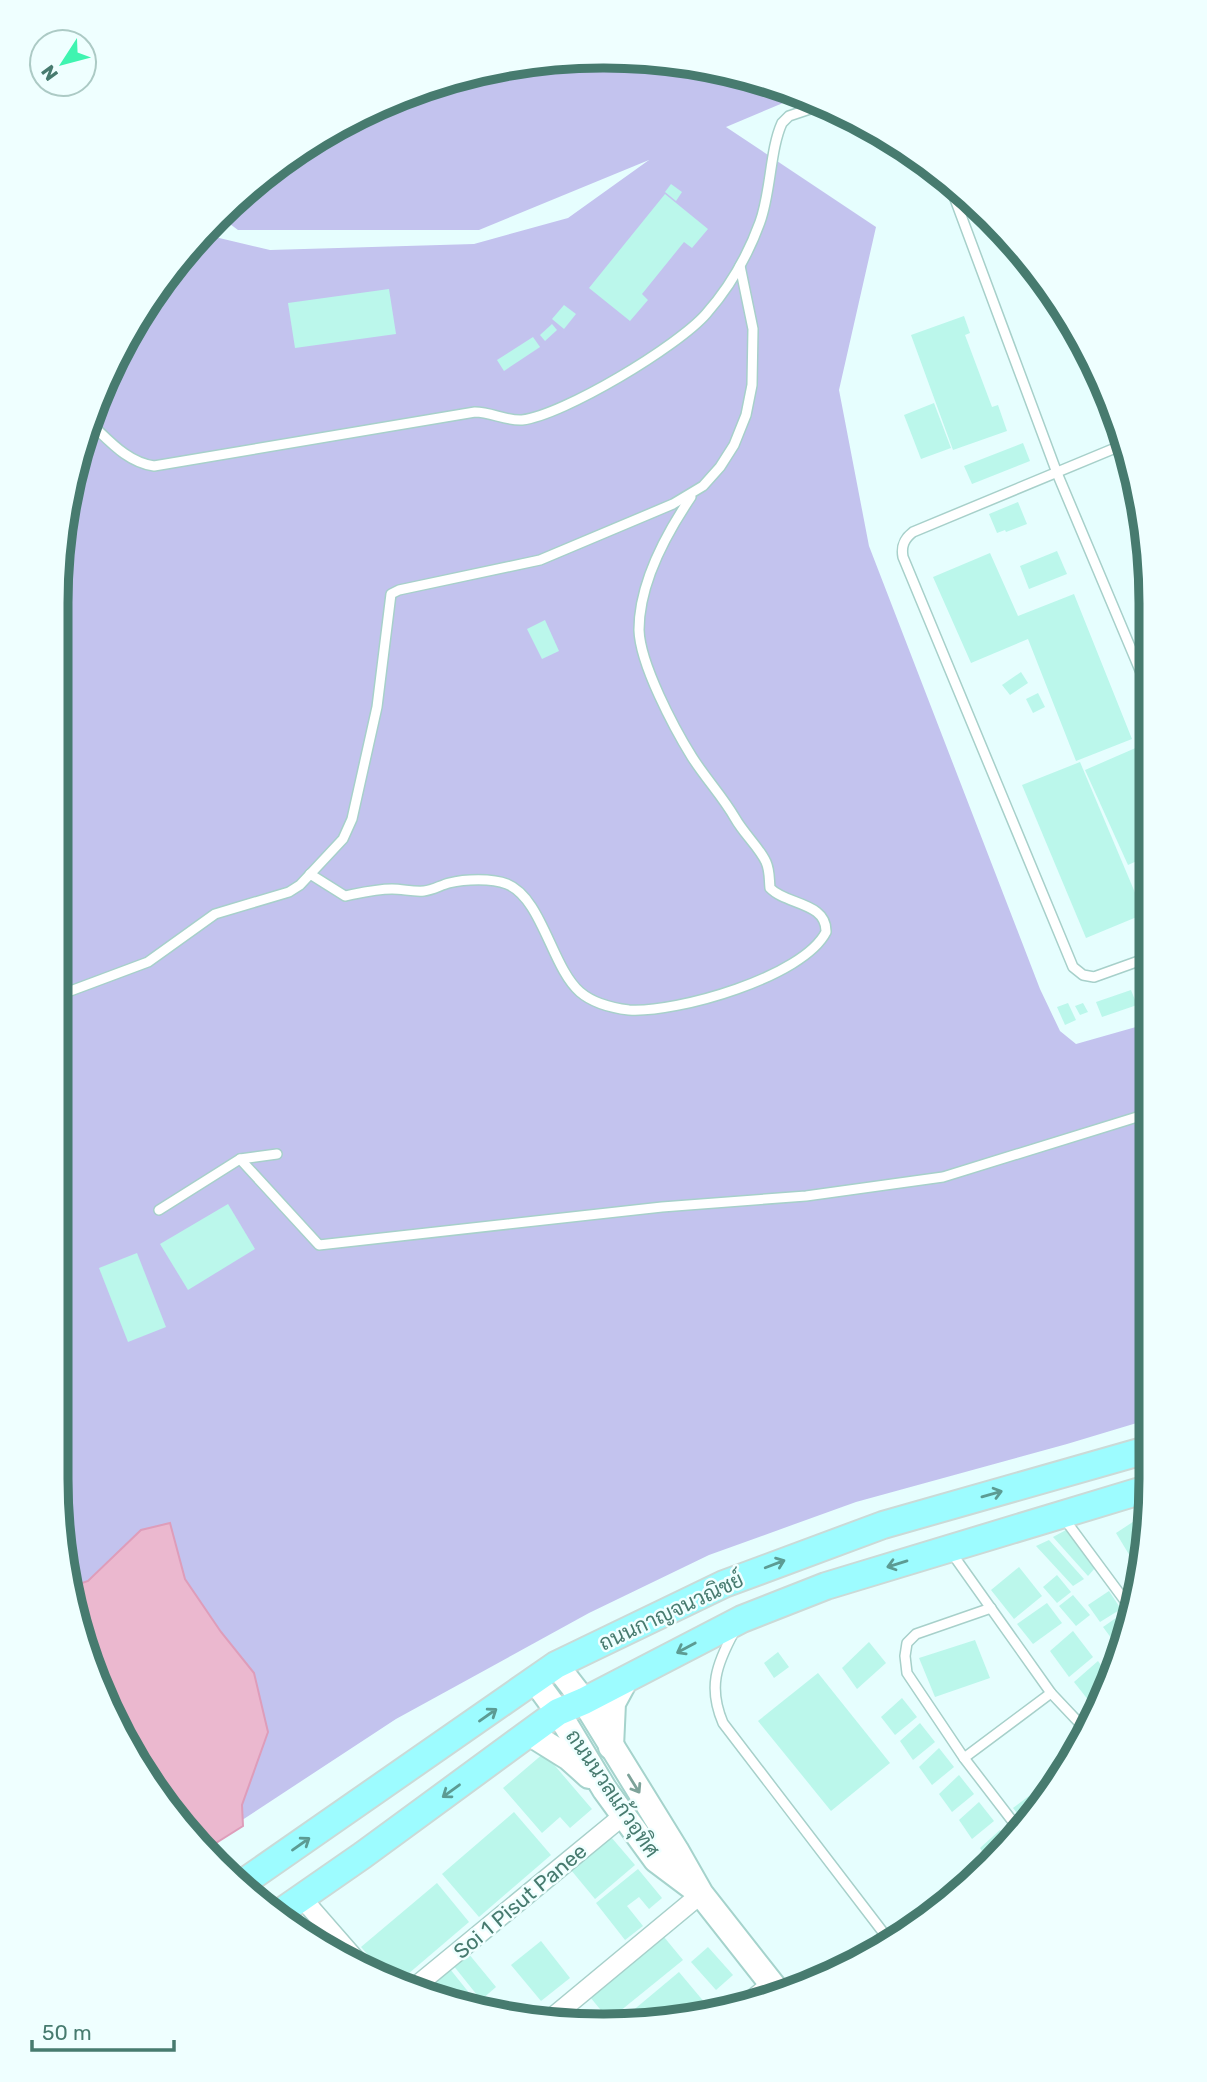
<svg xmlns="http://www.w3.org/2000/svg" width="1207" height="2082" viewBox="0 0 1207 2082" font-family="Rubik,Sarabun,sans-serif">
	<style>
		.green { fill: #c3c3ee }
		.water { fill: #ebb8cf; stroke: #de9dba; stroke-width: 2 }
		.building { fill: #bbf7eb }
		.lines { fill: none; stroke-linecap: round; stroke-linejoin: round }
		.lane-casing { stroke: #a7d0ca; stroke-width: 12 }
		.street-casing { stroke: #a7d0ca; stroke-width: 21 }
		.secondary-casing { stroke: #a5d3cc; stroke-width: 28 }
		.primary-casing { stroke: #cbdad7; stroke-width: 30 }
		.lane { stroke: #fff; stroke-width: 9 }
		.street { stroke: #fff; stroke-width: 18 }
		.secondary { stroke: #fff; stroke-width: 24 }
		.primary { stroke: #9dfcff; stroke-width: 26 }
		.oneway { stroke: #5c9b93 }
		.oneway2 { stroke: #7ea39a }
		.labels { text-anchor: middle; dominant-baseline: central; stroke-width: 5; stroke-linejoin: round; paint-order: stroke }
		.street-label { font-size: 21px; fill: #477b6f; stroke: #efffff }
		.rim { fill: none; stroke: #477b6f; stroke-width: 9 }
	</style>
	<rect width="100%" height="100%" fill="#e6fefe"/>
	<polygon class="green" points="603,56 710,66 792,91 795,98 726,127 876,227 839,390 869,546 1040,989 1060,1031 1076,1044 1150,1023 1150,1419 1067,1444 856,1502 709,1555 589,1613 396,1719 204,1845 169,1811 85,1654 56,1478 57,567 85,427 148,300 206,229 215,237 270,250 474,244 568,218 649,160 479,230 238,230 218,215 299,148 394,98 496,67"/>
	<polygon class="water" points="170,1523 185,1579 221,1632 254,1673 268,1732 242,1805 243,1826 208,1848 169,1811 85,1654 74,1586 88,1581 141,1530"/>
	<g class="building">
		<polygon points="671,184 682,192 676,201 665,192"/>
		<polygon points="665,194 708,229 692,248 684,242 642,294 648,300 630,321 589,288"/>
		<polygon points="389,289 396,334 295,348 288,303"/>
		<polygon points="564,305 576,314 564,329 552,319"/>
		<polygon points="964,316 970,333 965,335 992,407 998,405 1007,431 953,450 911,335"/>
		<polygon points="552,324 557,330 545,341 540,335"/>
		<polygon points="533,337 540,347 504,371 497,360"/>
		<polygon points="934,403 951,448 921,459 904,415"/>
		<polygon points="1023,443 1030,461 972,484 964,466"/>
		<polygon points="1018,502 1027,524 1006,532 1005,530 997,533 989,514"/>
		<polygon points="1057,551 1067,574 1029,589 1020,566"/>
		<polygon points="990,553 1018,616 1074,594 1132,739 1076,761 1028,639 971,663 933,577"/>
		<polygon points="545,620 559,651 542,659 527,629"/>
		<polygon points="1021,672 1028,683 1010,695 1002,685"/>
		<polygon points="1038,693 1045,707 1033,713 1026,699"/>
		<polygon points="1147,743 1150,748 1150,855 1128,865 1085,770"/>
		<polygon points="1080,762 1144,914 1086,938 1022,785"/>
		<polygon points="1150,862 1150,886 1141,866"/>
		<polygon points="1131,990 1137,1005 1102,1017 1096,1002"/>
		<polygon points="1068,1003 1076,1020 1065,1025 1057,1007"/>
		<polygon points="1083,1003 1088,1012 1080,1015 1075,1006"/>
		<polygon points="228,1204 255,1249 188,1290 160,1244"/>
		<polygon points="137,1253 166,1327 128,1342 99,1268"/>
		<polygon points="1145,1514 1148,1521 1140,1563 1136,1566 1116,1533"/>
		<polygon points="1066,1530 1095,1568 1088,1576 1053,1537"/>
		<polygon points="1049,1540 1084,1579 1073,1586 1036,1546"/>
		<polygon points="1019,1567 1042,1596 1014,1619 991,1590"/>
		<polygon points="1057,1575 1071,1592 1057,1603 1043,1587"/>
		<polygon points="1109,1591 1121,1609 1100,1622 1088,1605"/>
		<polygon points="1073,1595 1090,1615 1076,1626 1059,1606"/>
		<polygon points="1047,1603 1062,1623 1033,1644 1017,1624"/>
		<polygon points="1126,1611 1129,1616 1125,1641 1117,1646 1103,1627"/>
		<polygon points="1073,1631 1093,1657 1069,1677 1050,1651"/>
		<polygon points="975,1640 990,1678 935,1697 919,1658"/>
		<polygon points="869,1642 886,1663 857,1689 842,1668"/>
		<polygon points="778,1652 789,1667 774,1678 764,1663"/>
		<polygon points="1098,1661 1110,1678 1106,1687 1089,1701 1074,1682"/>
		<polygon points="818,1673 890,1763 831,1811 758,1721"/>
		<polygon points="902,1698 917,1717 895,1735 881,1717"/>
		<polygon points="920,1723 935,1742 913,1760 900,1741"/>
		<polygon points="939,1748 954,1767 932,1785 919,1767"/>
		<polygon points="544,1753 592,1809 570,1828 560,1817 542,1833 503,1788"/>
		<polygon points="1066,1768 1059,1782 1023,1821 1013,1808"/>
		<polygon points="959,1775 974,1794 952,1812 939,1794"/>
		<polygon points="979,1802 994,1821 972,1839 959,1820"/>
		<polygon points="514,1812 551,1855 479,1917 442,1874"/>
		<polygon points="1000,1830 1007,1838 987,1859 980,1848"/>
		<polygon points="611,1837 635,1865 595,1899 571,1870"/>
		<polygon points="638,1869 662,1898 649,1909 639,1897 627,1906 643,1926 625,1940 596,1903"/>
		<polygon points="437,1883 469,1922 401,1980 382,1971 361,1947"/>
		<polygon points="297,1915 322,1944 299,1934 288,1923"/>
		<polygon points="664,1937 683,1960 609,2020 590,1997"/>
		<polygon points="541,1941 570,1978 541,2001 511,1965"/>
		<polygon points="708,1947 733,1975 716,1990 691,1962"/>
		<polygon points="468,1953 496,1987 481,2000 453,1965"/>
		<polygon points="450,1969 482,2009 461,2007 424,1990"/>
		<polygon points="679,1972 705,2003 693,2012 639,2025 618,2023"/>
	</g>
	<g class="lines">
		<g class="lane-casing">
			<g id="lane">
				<polyline points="949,183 1057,473 1150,694"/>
				<path d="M 88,421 C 108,439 126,462 154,466 L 475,412 C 491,412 506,421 522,420 C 564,415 678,346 706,314 C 729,288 748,255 760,222 C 771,192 770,149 782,123 L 789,116 L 825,104"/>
				<path d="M 1125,444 L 913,532 C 904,539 901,546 903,557 L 1073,967 L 1083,975 L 1094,977 L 1150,957"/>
				<path d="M 310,874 L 345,896 C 360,893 376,889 392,889 C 403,889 413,892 424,891 C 433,890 441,885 449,883 C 465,879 492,878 507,884 C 542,898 552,968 580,992 C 594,1004 612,1008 629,1010 C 677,1013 803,977 826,932 C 827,902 786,905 770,888 C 769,879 770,871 766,862 C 759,847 744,834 735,818 C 723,797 706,779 692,757 C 674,728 640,664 639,630 C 639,583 666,534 691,497"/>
				<polyline points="57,996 148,962 215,914 289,892 300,885 343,839 352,819 377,707 391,594 399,590 540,560 673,504 703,486 720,467 734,445 746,415 752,385 753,329 740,266"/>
				<polyline points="240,1159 319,1245 662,1207 806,1196 943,1177 1150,1113"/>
				<polyline points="159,1210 240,1159 277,1154"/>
				<polyline points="1063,1517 1131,1609"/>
				<polyline points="951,1552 1051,1693 1085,1729"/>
				<polyline points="991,1608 916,1634 907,1643 905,1656 907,1673 964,1758 1017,1827"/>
				<path d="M 734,1632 C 716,1665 708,1688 723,1723 L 889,1940"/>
				<polyline points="964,1758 1051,1693"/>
			</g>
		</g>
		<g class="street-casing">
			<g id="street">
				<polyline points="301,1897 356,1960"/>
				<polyline points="416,1986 624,1815"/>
				<polyline points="754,1998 771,1984"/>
				<polyline points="554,2016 701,1894"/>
			</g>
		</g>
		<g class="secondary-casing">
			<g id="secondary">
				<polyline points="556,1665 584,1701 676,1850 701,1894 778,1992"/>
				<polyline points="536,1682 558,1712 605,1790 656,1860 692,1887"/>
				<polyline points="529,1733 569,1758 589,1776"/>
				<polyline points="611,1747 613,1703 626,1679"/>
			</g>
		</g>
		<g class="primary-casing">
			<g id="primary">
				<polyline points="244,1882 556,1665 724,1584 883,1525 1150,1449"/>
				<polyline points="278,1914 363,1855 558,1712 584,1701 742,1619 826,1586 1150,1488"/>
			</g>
		</g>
		<use href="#lane" class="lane"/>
		<use href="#street" class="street"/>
		<use href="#secondary" class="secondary"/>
		<use href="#primary" class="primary"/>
	</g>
	<defs><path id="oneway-shaft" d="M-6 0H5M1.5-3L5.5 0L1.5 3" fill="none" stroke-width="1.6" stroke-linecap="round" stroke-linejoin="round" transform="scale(1.75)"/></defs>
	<g class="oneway">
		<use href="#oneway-shaft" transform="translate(992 1494) rotate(-16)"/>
		<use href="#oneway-shaft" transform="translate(775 1564) rotate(-21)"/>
		<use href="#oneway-shaft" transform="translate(897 1564) rotate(163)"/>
		<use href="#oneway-shaft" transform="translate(686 1648) rotate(152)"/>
		<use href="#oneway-shaft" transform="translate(488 1715) rotate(-35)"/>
		<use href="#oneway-shaft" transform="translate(451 1791) rotate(144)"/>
		<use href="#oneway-shaft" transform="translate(301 1844) rotate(-35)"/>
	</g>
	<use class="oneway2" href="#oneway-shaft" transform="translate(634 1784) rotate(58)"/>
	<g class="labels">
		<g class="street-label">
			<text transform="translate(671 1611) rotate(-25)">ถนนกาญจนวณิชย์</text>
			<text transform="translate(613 1793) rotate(56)">ถนนนวลแก้วอุทิศ</text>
			<text transform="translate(520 1901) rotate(-40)">Soi 1 Pisut Panee</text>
		</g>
	</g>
	<path d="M0 0H1207V2082H0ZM603 68H604A535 535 0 0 1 1139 603V1479A535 535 0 0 1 604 2014H603A535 535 0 0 1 68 1479V603A535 535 0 0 1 603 68Z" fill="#efffff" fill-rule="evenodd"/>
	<path class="rim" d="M603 68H604A535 535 0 0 1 1139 603V1479A535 535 0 0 1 604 2014H603A535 535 0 0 1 68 1479V603A535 535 0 0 1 603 68Z"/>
	<g transform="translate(63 63) rotate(234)"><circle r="33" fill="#efffff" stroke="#accac5" stroke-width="2"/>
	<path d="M0-5L12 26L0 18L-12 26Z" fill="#3ff4b0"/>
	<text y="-10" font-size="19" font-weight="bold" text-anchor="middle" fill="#477b6f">N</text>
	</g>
	<path d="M32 2040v10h142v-10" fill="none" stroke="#477b6f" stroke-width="3.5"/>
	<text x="42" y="2040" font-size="21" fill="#477b6f" stroke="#efffff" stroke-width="5" paint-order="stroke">50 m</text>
</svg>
